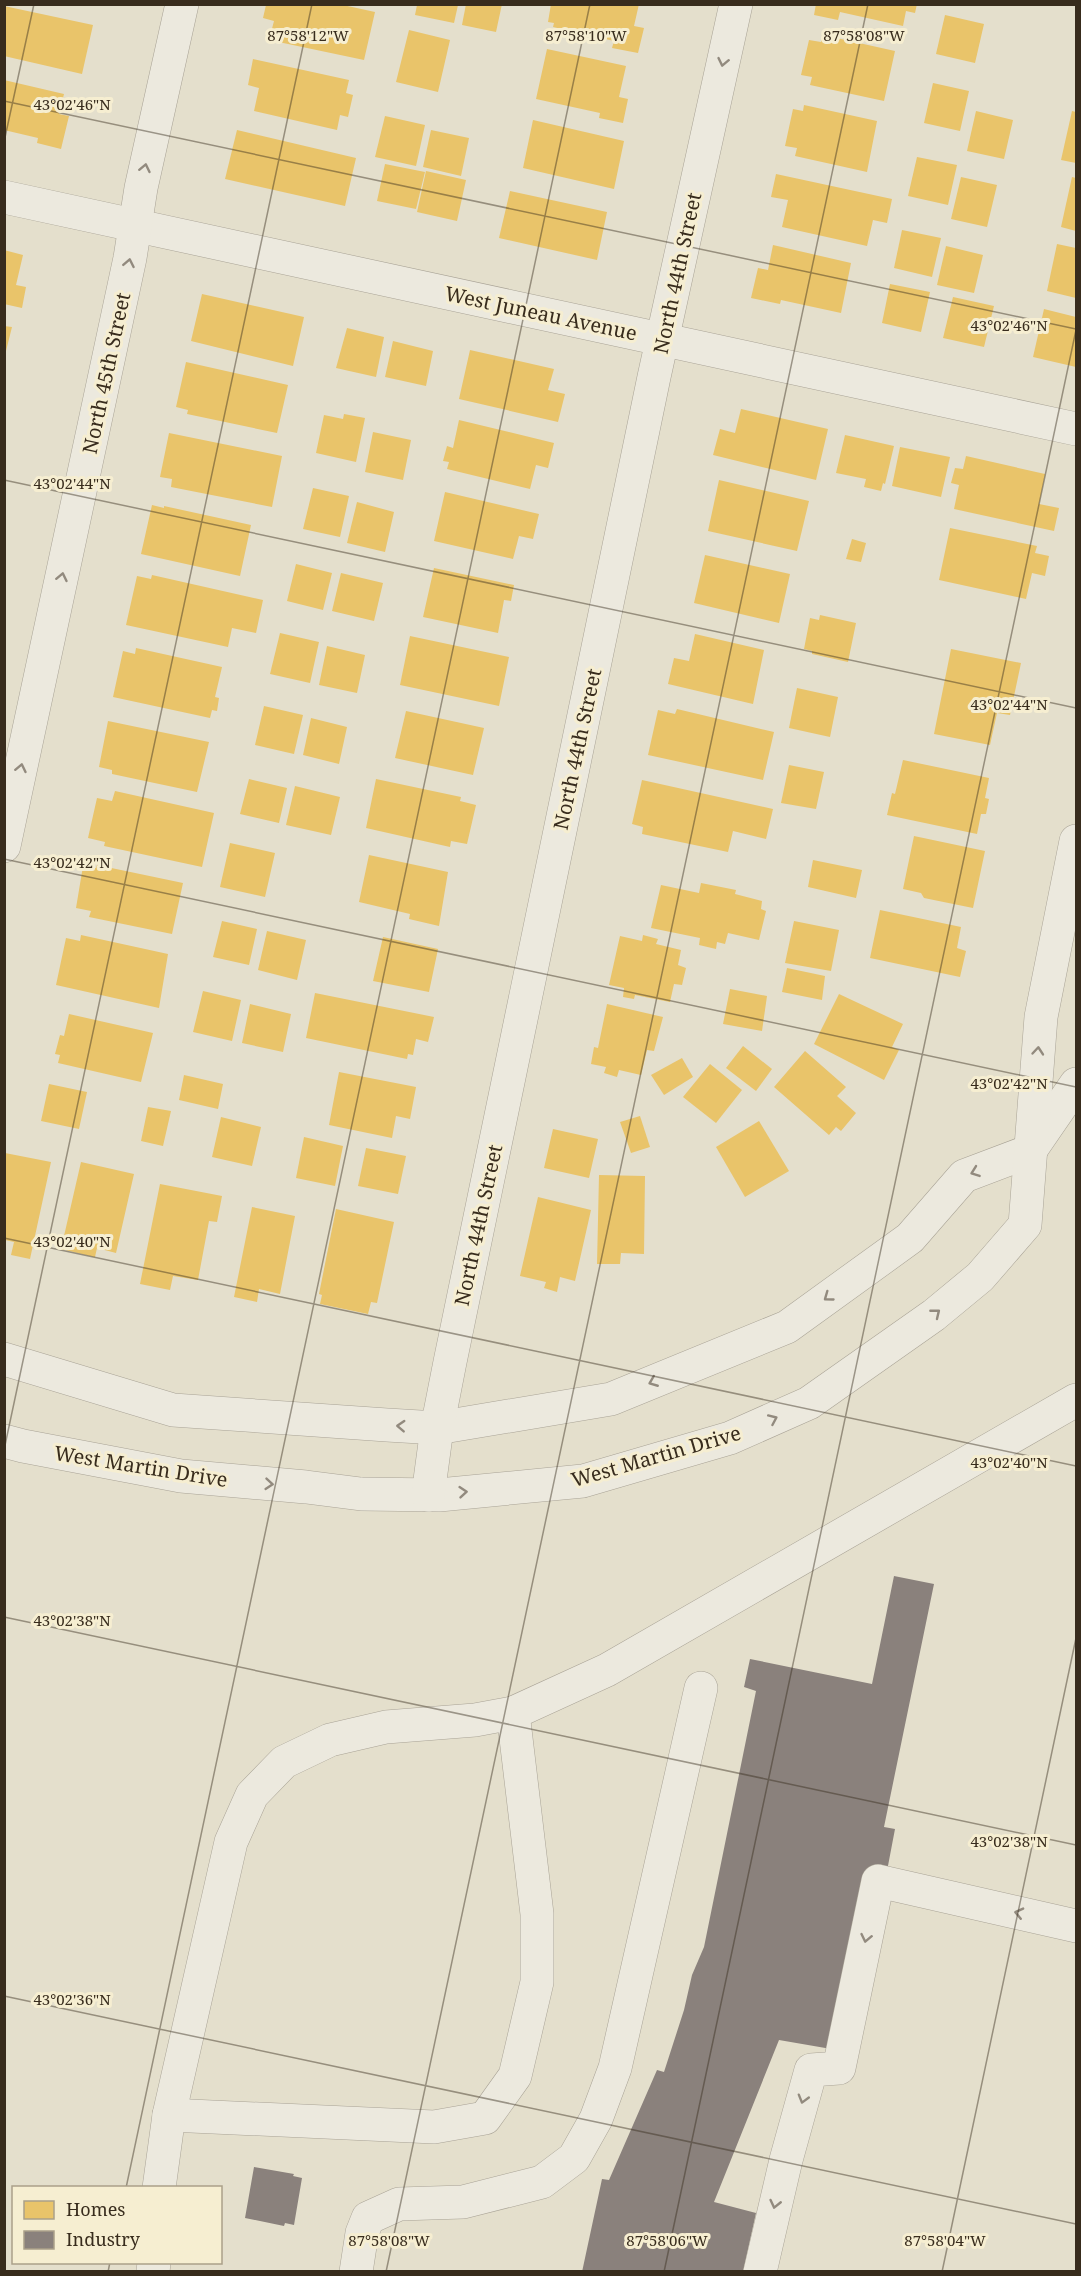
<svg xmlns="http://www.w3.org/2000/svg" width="1081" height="2276" viewBox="0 0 1081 2276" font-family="'Noto Serif',serif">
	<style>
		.homes { fill: #e9c46a }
		.industry { fill: #8a817c }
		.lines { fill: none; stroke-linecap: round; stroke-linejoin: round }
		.minor-casing { stroke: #a9a396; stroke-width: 34 }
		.minor { stroke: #ece9de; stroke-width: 33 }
		.oneway { stroke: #928a7e }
		.ticks { fill: none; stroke: #382c1d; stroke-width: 1.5; stroke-opacity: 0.45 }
		.labels { text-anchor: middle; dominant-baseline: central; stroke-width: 6; stroke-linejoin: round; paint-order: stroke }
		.street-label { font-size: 20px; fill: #382c1d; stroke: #f6eed1 }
		.ticks-label { font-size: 15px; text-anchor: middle; fill: #382c1d; stroke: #f6eed1; stroke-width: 6; stroke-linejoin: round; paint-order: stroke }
	</style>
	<rect width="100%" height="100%" fill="#e4dfcc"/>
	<g class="homes">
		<polygon points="466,4 502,4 496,32 462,25"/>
		<polygon points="551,4 639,4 634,26 644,28 638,53 612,48 614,41 553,27 554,23 548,22"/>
		<polygon points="816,4 917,4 915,13 906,11 903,26 840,12 838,20 814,15"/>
		<polygon points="266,5 343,5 375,12 364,60 269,40 274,21 263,18"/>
		<polygon points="417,5 458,5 454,23 415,15"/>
		<polygon points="4,6 93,25 82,74 4,56"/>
		<polygon points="945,15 984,24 975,63 936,54"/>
		<polygon points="409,30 450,40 438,92 396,82"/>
		<polygon points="823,35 895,51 884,101 810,85 812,77 801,75 809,40 821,42"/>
		<polygon points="547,49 626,66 619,97 628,99 623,123 599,118 600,113 536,99"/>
		<polygon points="253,59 349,80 346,93 353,95 348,117 340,115 337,130 254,111 259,88 248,85"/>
		<polygon points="4,80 64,94 59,114 69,116 61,149 37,143 38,138 4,130"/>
		<polygon points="933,83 969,91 960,131 924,123"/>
		<polygon points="804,105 877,121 867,172 795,156 797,148 785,146 793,109 803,111"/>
		<polygon points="976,111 1013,120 1004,159 967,151"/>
		<polygon points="1072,111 1076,112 1076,163 1061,160"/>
		<polygon points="385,116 425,125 416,166 375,157"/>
		<polygon points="533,120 624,141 614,189 523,168"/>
		<polygon points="237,130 356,158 345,206 225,179"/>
		<polygon points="431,130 469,138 461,176 423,167"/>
		<polygon points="917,157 957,165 948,205 908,196"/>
		<polygon points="385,164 425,172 416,209 377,201"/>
		<polygon points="426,171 466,180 457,221 417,212"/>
		<polygon points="776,174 892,199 887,223 873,220 867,246 782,227 788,200 771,197"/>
		<polygon points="961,177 997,185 987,227 951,219"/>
		<polygon points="1072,177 1076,178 1076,231 1061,227"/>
		<polygon points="510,191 607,212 597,260 499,238"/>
		<polygon points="902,230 941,238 932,277 894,268"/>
		<polygon points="1057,244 1076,248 1076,298 1047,291"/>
		<polygon points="773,245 851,263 841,313 781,300 780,304 751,298 758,268 768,270"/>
		<polygon points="946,246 983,255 974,293 937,285"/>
		<polygon points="4,250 23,255 16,285 26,287 22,308 4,304"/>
		<polygon points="890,284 930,292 921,332 882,323"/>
		<polygon points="202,294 304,317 293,366 191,341"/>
		<polygon points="953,297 994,306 984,347 943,338"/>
		<polygon points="1044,309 1076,317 1076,367 1033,357"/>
		<polygon points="4,326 12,327 5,355 4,355"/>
		<polygon points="347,328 384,337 376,377 336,368"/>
		<polygon points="393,341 433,351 426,386 385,377"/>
		<polygon points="470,350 554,369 548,390 565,394 558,422 459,399"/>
		<polygon points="186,362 288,385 277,433 187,414 188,410 176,407"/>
		<polygon points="741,409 828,429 816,480 713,455 720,429 735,433"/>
		<polygon points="344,414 365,418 356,462 316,453 324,415 343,419"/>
		<polygon points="459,420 554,443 548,468 536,465 530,489 447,469 449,462 443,461 447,446 453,448"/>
		<polygon points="373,432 411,440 403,480 365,472"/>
		<polygon points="169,433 282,456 272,507 171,487 172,479 160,477"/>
		<polygon points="845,435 894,446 885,484 883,483 881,491 864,487 866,479 836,473"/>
		<polygon points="900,447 950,457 941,497 892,486"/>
		<polygon points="966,456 1045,474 1039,504 1059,508 1054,531 954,509 959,485 951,483 955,468 963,469"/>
		<polygon points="719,480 809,501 797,551 708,531"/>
		<polygon points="313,488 349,496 340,537 303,529"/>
		<polygon points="445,492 539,514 533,539 519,536 513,559 434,541"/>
		<polygon points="357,502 394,512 385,552 347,543"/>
		<polygon points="152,505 164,508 164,506 251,525 240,576 141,554"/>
		<polygon points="950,528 1037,546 1035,553 1049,556 1045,576 1032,573 1026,599 939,580"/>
		<polygon points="852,539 866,543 861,562 846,559"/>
		<polygon points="705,555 790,574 779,623 694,603"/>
		<polygon points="296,564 332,573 323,610 287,601"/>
		<polygon points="434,568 514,585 511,601 504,600 498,633 423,617"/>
		<polygon points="341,573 383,583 374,621 332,611"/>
		<polygon points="152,575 263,600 256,633 232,628 228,647 126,625 137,576 151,579"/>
		<polygon points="820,615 856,623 848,662 812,654 812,651 804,649 810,618 819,620"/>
		<polygon points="280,633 319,642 310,683 270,674"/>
		<polygon points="695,634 764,650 753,704 668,684 674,658 689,661"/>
		<polygon points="410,636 509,657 499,706 400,685"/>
		<polygon points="327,646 365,655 357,693 319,685"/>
		<polygon points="136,648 222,667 215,697 219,698 217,711 212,710 210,718 113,697 123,651 135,654"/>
		<polygon points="951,649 1021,663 1010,715 997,713 990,745 934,734"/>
		<polygon points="797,688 838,697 830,737 789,728"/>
		<polygon points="264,706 303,715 294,754 255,745"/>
		<polygon points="677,709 774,732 763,780 648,755 658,710 675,714"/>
		<polygon points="406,711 484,728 473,775 395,758"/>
		<polygon points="311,718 347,727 339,764 303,755"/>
		<polygon points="108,721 209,742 197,792 112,774 112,770 99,767"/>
		<polygon points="903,760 989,778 985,798 989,799 986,814 981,814 977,834 887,815 892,793 895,794"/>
		<polygon points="789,765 824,772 816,809 781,803"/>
		<polygon points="249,779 287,788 279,823 240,814"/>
		<polygon points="376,779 461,797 460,801 476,805 467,844 451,841 450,847 366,828"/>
		<polygon points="642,780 773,809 766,839 733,831 728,852 642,834 643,827 632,824"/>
		<polygon points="295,786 340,797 331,835 286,825"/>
		<polygon points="115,791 214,813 202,867 104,846 105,842 88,838 97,798 112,801"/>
		<polygon points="914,836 985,851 973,908 924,898 921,893 903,889"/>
		<polygon points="230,843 275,853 265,897 220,887"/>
		<polygon points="369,855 448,872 439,926 409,919 410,914 359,902"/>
		<polygon points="813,860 862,870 856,898 808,887"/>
		<polygon points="97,865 183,883 172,934 89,917 91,911 76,908 83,866 96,868"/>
		<polygon points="701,883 736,890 735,894 762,901 761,909 766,911 759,940 728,933 725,944 717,942 716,949 699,945 700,938 651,928 661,885 699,893"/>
		<polygon points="880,910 961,927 957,948 966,951 960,977 870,958"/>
		<polygon points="222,921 257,929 249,965 213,957"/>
		<polygon points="794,921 839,930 831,971 785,963"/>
		<polygon points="267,931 306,940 297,980 258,970"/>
		<polygon points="81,935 168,954 159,1008 56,985 66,938 80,941"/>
		<polygon points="643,935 658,939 656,944 681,950 678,965 686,968 682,985 674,984 670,1002 635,995 634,999 623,997 624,988 609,985 620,936 642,941"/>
		<polygon points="383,937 438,949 429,992 373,981"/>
		<polygon points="787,968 825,976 822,1000 782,992"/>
		<polygon points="730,989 767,996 762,1031 723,1024"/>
		<polygon points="203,991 241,1000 232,1041 193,1032"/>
		<polygon points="315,993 434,1017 428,1042 416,1039 413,1055 408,1054 407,1059 306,1038"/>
		<polygon points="839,994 903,1024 892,1047 899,1050 884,1080 814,1044"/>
		<polygon points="250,1004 291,1014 283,1052 242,1043"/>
		<polygon points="607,1004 663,1017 654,1051 647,1050 641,1075 619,1070 617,1077 604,1073 606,1067 591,1064 594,1047 598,1048"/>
		<polygon points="69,1014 153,1033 141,1082 58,1063 60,1055 55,1054 60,1035 64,1036"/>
		<polygon points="743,1046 772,1069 756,1091 726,1068"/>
		<polygon points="805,1051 846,1087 837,1096 856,1113 841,1131 836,1127 829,1135 774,1087"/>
		<polygon points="682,1058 693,1077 664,1095 651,1075"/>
		<polygon points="710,1064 742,1090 716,1123 683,1097"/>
		<polygon points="339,1072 416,1087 410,1119 396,1116 392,1138 329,1125"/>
		<polygon points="184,1075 223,1084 218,1109 179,1100"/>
		<polygon points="49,1084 87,1092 79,1129 41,1121"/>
		<polygon points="148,1107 171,1111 163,1146 141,1141"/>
		<polygon points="640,1116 650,1147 631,1153 620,1122"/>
		<polygon points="221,1117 261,1127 252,1166 212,1157"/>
		<polygon points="759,1121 789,1171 745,1197 716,1147"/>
		<polygon points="553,1129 598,1139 589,1178 544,1168"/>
		<polygon points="304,1137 343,1146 335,1186 296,1178"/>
		<polygon points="366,1148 406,1156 398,1194 358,1186"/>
		<polygon points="5,1153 51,1162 30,1259 11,1255 14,1242 5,1240"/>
		<polygon points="81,1162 134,1174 116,1253 97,1248 95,1257 61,1249"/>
		<polygon points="599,1175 645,1176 644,1254 621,1253 620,1264 597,1264"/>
		<polygon points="160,1184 222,1196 217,1222 209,1221 198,1280 173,1276 170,1290 140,1284"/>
		<polygon points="538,1197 591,1210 575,1281 560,1277 557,1292 544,1288 546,1282 520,1276"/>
		<polygon points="252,1207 295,1216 280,1294 259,1289 257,1302 234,1297"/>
		<polygon points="336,1209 394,1222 377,1303 371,1302 368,1314 320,1304 322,1295 319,1294"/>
	</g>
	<g class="industry">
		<polygon points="894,1576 934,1584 884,1827 895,1829 887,1871 837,2050 779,2040 714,2202 756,2213 743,2272 582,2272 602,2179 609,2180 657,2070 664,2072 684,2010 692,1975 704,1947 756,1691 744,1687 750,1659 872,1684"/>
		<polygon points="254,2167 294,2174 293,2176 302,2178 294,2225 285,2223 284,2226 245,2218"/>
	</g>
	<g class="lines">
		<g class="minor-casing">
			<g id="minor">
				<polyline points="4,197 1076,429"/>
				<polyline points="4,846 130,258 141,188 182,4"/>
				<polyline points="4,1359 173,1410 387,1425 437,1428 611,1399 787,1327 910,1238 964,1176 1030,1151 1076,1084"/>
				<polyline points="4,1441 23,1446 181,1476 306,1487 361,1494 439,1495 583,1481 730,1438 809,1403 934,1315 980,1277 1025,1225 1041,1017 1076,841"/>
				<polyline points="428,1495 437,1428 450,1362 654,377 736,4"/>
				<polyline points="169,2115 434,2127 485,2118 515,2076 537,1982 537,1914 513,1713"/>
				<polyline points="159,2188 169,2115 231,1842 252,1795 284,1762 330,1740 386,1727 475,1720 513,1713 607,1670 1076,1400"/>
				<polyline points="153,2272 154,2262"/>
				<polyline points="356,2272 362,2233 368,2218 399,2204 463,2202 542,2182 574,2158 596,2119 615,2068 701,1688"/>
				<polyline points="760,2272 786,2160 811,2070 839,2068 878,1881 1076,1926"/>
			</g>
		</g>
		<use href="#minor" class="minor"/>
	</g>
	<defs><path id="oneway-chevron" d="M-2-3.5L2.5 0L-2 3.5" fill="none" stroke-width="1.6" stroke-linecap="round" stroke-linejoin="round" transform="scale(1.5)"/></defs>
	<g class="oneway">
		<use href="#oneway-chevron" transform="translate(723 62) rotate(102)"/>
		<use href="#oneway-chevron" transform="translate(145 168) rotate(-78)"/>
		<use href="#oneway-chevron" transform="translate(129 263) rotate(-79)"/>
		<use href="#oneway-chevron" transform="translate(62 577) rotate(-78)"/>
		<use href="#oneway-chevron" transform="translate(21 768) rotate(-78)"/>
		<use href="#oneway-chevron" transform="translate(1038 1051) rotate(-85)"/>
		<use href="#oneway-chevron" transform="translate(975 1172) rotate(160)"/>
		<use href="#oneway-chevron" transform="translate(828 1297) rotate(144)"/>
		<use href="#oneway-chevron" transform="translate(936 1313) rotate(-39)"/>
		<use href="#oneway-chevron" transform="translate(653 1382) rotate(158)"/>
		<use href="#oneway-chevron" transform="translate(773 1419) rotate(-24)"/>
		<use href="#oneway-chevron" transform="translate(401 1426) rotate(-177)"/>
		<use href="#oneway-chevron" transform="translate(269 1484) rotate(5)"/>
		<use href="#oneway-chevron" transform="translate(463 1492) rotate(-5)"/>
		<use href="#oneway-chevron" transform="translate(1019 1913) rotate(-167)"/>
		<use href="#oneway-chevron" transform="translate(866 1938) rotate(102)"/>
		<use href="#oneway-chevron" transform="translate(803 2099) rotate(106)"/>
		<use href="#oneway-chevron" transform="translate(775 2204) rotate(103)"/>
	</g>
	<path class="ticks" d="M 4,101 L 1076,329M 4,142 L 34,4M 4,480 L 1076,708M 4,859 L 1076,1087M 4,1238 L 1076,1466M 4,1450 L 312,4M 4,1617 L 1076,1845M 4,1996 L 1076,2224M 126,2188 L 590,4M 108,2272 L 110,2262M 386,2272 L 868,4M 664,2272 L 1076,330M 942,2272 L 1076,1638"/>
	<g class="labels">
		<g class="street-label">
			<text transform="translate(677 273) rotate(-78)">North 44th Street</text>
			<text transform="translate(541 313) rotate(12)">West Juneau Avenue</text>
			<text transform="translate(106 373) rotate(-78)">North 45th Street</text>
			<text transform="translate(577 749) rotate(-78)">North 44th Street</text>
			<text transform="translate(478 1225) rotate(-78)">North 44th Street</text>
			<text transform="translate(656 1456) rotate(-16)">West Martin Drive</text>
			<text transform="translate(141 1466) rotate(9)">West Martin Drive</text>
		</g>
	</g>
	<g class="ticks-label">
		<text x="308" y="41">87°58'12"W</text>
		<text x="586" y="41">87°58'10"W</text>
		<text x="864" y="41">87°58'08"W</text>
		<text x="72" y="110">43°02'46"N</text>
		<text x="1009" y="331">43°02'46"N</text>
		<text x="72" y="489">43°02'44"N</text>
		<text x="1009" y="710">43°02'44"N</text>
		<text x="72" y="868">43°02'42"N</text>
		<text x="1009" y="1089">43°02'42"N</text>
		<text x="72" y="1247">43°02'40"N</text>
		<text x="1009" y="1468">43°02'40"N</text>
		<text x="72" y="1626">43°02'38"N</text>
		<text x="1009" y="1847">43°02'38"N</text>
		<text x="72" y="2005">43°02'36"N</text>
		<text x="389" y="2246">87°58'08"W</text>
		<text x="667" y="2246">87°58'06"W</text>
		<text x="945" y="2246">87°58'04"W</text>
	</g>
	<rect width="1081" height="2276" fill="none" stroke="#382c1d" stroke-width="12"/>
	<rect x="12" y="2186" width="210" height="78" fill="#f6eed1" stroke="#aaa089" stroke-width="1.5"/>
	<rect x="24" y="2201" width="30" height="18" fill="#e9c46a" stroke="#aaa089" stroke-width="1.5"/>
	<text x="66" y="2216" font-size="18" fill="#382c1d">Homes</text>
	<rect x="24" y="2231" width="30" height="18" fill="#8a817c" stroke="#aaa089" stroke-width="1.5"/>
	<text x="66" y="2246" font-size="18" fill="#382c1d">Industry</text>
</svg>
